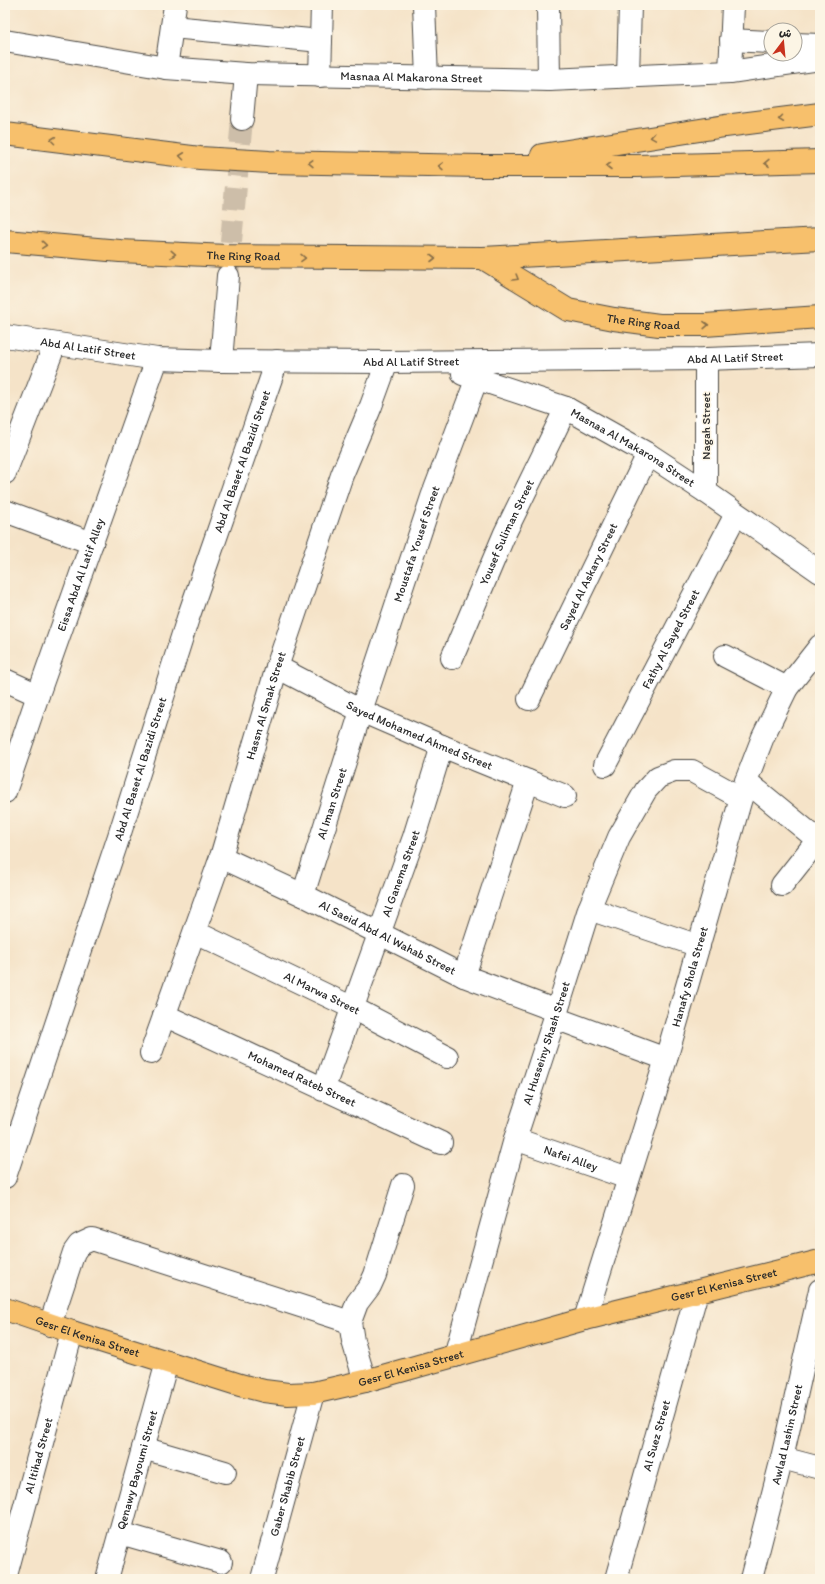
<svg xmlns="http://www.w3.org/2000/svg" width="825" height="1584" viewBox="0 0 825 1584" font-family="Itim,'Playpen Sans Arabic',sans-serif">
	<style>
		.lines { fill: none; stroke-linecap: round; stroke-linejoin: round }
		.minor-tunnel { stroke: #cdbea9; stroke-width: 22; stroke-dasharray: 22 11; stroke-linecap: butt }
		.minor-casing { stroke: #494743; stroke-width: 24 }
		.major-casing { stroke: #494743; stroke-width: 24 }
		.highway-casing { stroke: #494743; stroke-width: 24 }
		.minor { stroke: #fff; stroke-width: 22 }
		.major { stroke: #f7c06c; stroke-width: 22 }
		.highway { stroke: #f7c06c; stroke-width: 22 }
		.oneway { stroke: #876e48 }
		.labels { text-anchor: middle; dominant-baseline: central; stroke-width: 3; stroke-linejoin: round; paint-order: stroke }
		.street-label { font-size: 12px; fill: #2b2b2b; stroke: #fcf5e5 }
	</style>
	<rect width="100%" height="100%" fill="#fcf5e5"/>
	<filter id="ink" filterUnits="userSpaceOnUse"><feTurbulence type="fractalNoise" baseFrequency=".025" numOctaves="2"/><feDisplacementMap in="SourceGraphic" scale="8" xChannelSelector="R" yChannelSelector="G"/><feConvolveMatrix kernelMatrix="1 2 1 2 8 2 1 2 1" color-interpolation-filters="sRGB"/></filter>
	<filter id="wash" filterUnits="userSpaceOnUse"><feTurbulence type="fractalNoise" baseFrequency=".012" numOctaves="4" result="noise"/><feDisplacementMap in="SourceGraphic" scale="16" xChannelSelector="R" yChannelSelector="G"/><feGaussianBlur stdDeviation="0.9" result="paint"/><feColorMatrix in="noise" values="0 0 0 0 0 0 0 0 0 0 0 0 0 0 0 0 0 1.4 0 .05"/><feComposite in="paint" operator="in"/></filter>
	<g filter="url(#wash)">
		<rect width="100%" height="100%" fill="#f5e3c8"/>
	</g>
	<g filter="url(#ink)">
		<g class="lines">
			<polyline class="minor-tunnel" points="228,275 242,119"/>
			<g class="minor-casing">
				<g id="minor">
					<polyline points="424,5 427,78"/>
					<polyline points="548,5 549,80"/>
					<polyline points="172,27 321,41"/>
					<polyline points="731,40 771,42"/>
					<path id="s1" d="M 5,41 L 166,68 L 246,74 L 549,80 L 730,72 L 820,59"/>
					<polyline points="795,44 820,45"/>
					<polyline points="166,68 175,5"/>
					<polyline points="730,72 733,5"/>
					<polyline points="320,76 322,5"/>
					<polyline points="628,76 630,5"/>
					<polyline points="242,119 246,74"/>
					<path id="s2" d="M 5,336 L 157,359 L 221,361 L 387,362 L 706,359 L 820,355"/>
					<polyline points="221,361 228,276"/>
					<path id="s3" d="M 463,374 L 566,408 L 648,454 L 706,492 L 820,572"/>
					<polyline points="5,473 55,344"/>
					<polyline points="706,492 706,359"/>
					<polyline points="5,511 92,543"/>
					<polyline points="725,656 787,688"/>
					<path id="s4" d="M 452,658 L 505,533 L 566,408"/>
					<path id="s5" d="M 277,667 L 361,711 L 442,746 L 565,796"/>
					<polyline points="5,680 38,695"/>
					<path id="s6" d="M 529,699 L 648,454"/>
					<path id="s7" d="M 605,765 L 736,514"/>
					<polyline points="746,781 818,840"/>
					<path id="s8" d="M 5,792 L 38,695 L 157,359"/>
					<path id="s9" d="M 221,857 L 303,895 L 464,976 L 557,1011"/>
					<polyline points="782,885 820,837"/>
					<path id="s10" d="M 303,895 L 361,711 L 432,497 L 477,378"/>
					<polyline points="589,909 699,946"/>
					<path id="s11" d="M 195,932 L 353,1008 L 447,1057"/>
					<polyline points="464,976 528,781"/>
					<path id="s12" d="M 164,1015 L 441,1143"/>
					<polyline points="555,1018 666,1059"/>
					<path id="s13" d="M 151,1053 L 221,857 L 277,667 L 342,475 L 371,406 L 387,362"/>
					<path id="s14" d="M 323,1090 L 414,837 L 442,746"/>
					<path id="s15" d="M 515,1139 L 628,1178"/>
					<path id="s16" d="M 5,1177 L 119,836 L 188,618 L 277,361"/>
					<path id="s17" d="M 585,1319 L 666,1059 L 746,781 L 763,737 L 787,688 L 820,646"/>
					<polyline points="50,1325 74,1252 79,1245 92,1239 350,1322"/>
					<path id="s18" d="M 455,1356 L 515,1139 L 557,1011 L 589,909 L 619,837 L 646,790 L 658,777 L 674,771 L 692,771 L 741,798"/>
					<polyline points="365,1381 353,1341 350,1322 357,1303 370,1286 375,1275 403,1185"/>
					<polyline points="143,1448 225,1472"/>
					<polyline points="782,1458 820,1468"/>
					<polyline points="120,1533 221,1562"/>
					<path id="s19" d="M 5,1579 L 72,1332"/>
					<path id="s20" d="M 107,1579 L 167,1362"/>
					<path id="s21" d="M 262,1579 L 313,1393"/>
					<path id="s22" d="M 616,1579 L 697,1292"/>
					<path id="s23" d="M 751,1579 L 782,1458 L 820,1290"/>
				</g>
			</g>
			<g class="major-casing">
				<g id="major">
					<path id="s24" d="M 5,1309 L 72,1332 L 240,1385 L 264,1391 L 288,1394 L 313,1393 L 365,1381 L 585,1319 L 820,1261"/>
				</g>
			</g>
			<g class="highway-casing">
				<g id="highway">
					<polyline points="5,134 200,158 269,162 480,166 636,166 820,161"/>
					<polyline points="542,155 725,126 820,114"/>
					<path id="s25" d="M 5,241 L 120,251 L 227,256 L 483,258 L 820,239"/>
					<path id="s26" d="M 483,258 L 568,310 L 614,319 L 659,325 L 705,325 L 820,317"/>
				</g>
			</g>
			<use href="#minor" class="minor"/>
			<use href="#major" class="major"/>
			<use href="#highway" class="highway"/>
		</g>
		<defs><path id="oneway-chevron" d="M-2-3.5L2.5 0L-2 3.5" fill="none" stroke-width="1.6" stroke-linecap="round" stroke-linejoin="round"/></defs>
		<g class="oneway">
			<use href="#oneway-chevron" transform="translate(781 119) rotate(172)"/>
			<use href="#oneway-chevron" transform="translate(653 137) rotate(171)"/>
			<use href="#oneway-chevron" transform="translate(53 140) rotate(-173)"/>
			<use href="#oneway-chevron" transform="translate(182 156) rotate(-173)"/>
			<use href="#oneway-chevron" transform="translate(311 163) rotate(-179)"/>
			<use href="#oneway-chevron" transform="translate(767 163) rotate(179)"/>
			<use href="#oneway-chevron" transform="translate(441 166) rotate(-179)"/>
			<use href="#oneway-chevron" transform="translate(609 166) rotate(180)"/>
			<use href="#oneway-chevron" transform="translate(44 245) rotate(5)"/>
			<use href="#oneway-chevron" transform="translate(173 254) rotate(3)"/>
			<use href="#oneway-chevron" transform="translate(303 258) rotate(1)"/>
			<use href="#oneway-chevron" transform="translate(433 258)"/>
			<use href="#oneway-chevron" transform="translate(516 278) rotate(31)"/>
			<use href="#oneway-chevron" transform="translate(706 325) rotate(-2)"/>
		</g>
	</g>
	<g class="labels">
		<g class="street-label">
			<text stroke="none"><textPath href="#s1" startOffset="409">Masnaa Al Makarona Street</textPath></text>
			<text stroke="none"><textPath href="#s25" startOffset="239">The Ring Road</textPath></text>
			<text stroke="none"><textPath href="#s26" startOffset="176">The Ring Road</textPath></text>
			<text stroke="none"><textPath href="#s2" startOffset="84">Abd Al Latif Street</textPath></text>
			<text stroke="none"><textPath href="#s2" startOffset="732">Abd Al Latif Street</textPath></text>
			<text stroke="none"><textPath href="#s2" startOffset="408">Abd Al Latif Street</textPath></text>
			<text transform="translate(706 426) rotate(-90)">Nagah Street</text>
			<text stroke="none"><textPath href="#s3" startOffset="186">Masnaa Al Makarona Street</textPath></text>
			<text stroke="none"><textPath href="#s16" startOffset="754">Abd Al Baset Al Bazidi Street</textPath></text>
			<text stroke="none"><textPath href="#s4" startOffset="137">Yousef Suliman Street</textPath></text>
			<text stroke="none"><textPath href="#s10" startOffset="369">Moustafa Yousef Street</textPath></text>
			<text stroke="none"><textPath href="#s8" startOffset="230">Eissa Abd Al Latif Alley</textPath></text>
			<text stroke="none"><textPath href="#s6" startOffset="136">Sayed Al Askary Street</textPath></text>
			<text stroke="none"><textPath href="#s7" startOffset="142">Fathy Al Sayed Street</textPath></text>
			<text stroke="none"><textPath href="#s13" startOffset="366">Hassn Al Smak Street</textPath></text>
			<text stroke="none"><textPath href="#s5" startOffset="158">Sayed Mohamed Ahmed Street</textPath></text>
			<text stroke="none"><textPath href="#s16" startOffset="430">Abd Al Baset Al Bazidi Street</textPath></text>
			<text stroke="none"><textPath href="#s10" startOffset="96">Al Iman Street</textPath></text>
			<text stroke="none"><textPath href="#s14" startOffset="230">Al Ganema Street</textPath></text>
			<text stroke="none"><textPath href="#s9" startOffset="185">Al Saeid Abd Al Wahab Street</textPath></text>
			<text stroke="none"><textPath href="#s17" startOffset="358">Hanafy Shola Street</textPath></text>
			<text stroke="none"><textPath href="#s11" startOffset="141">Al Marwa Street</textPath></text>
			<text stroke="none"><textPath href="#s18" startOffset="326">Al Husseiny Shash Street</textPath></text>
			<text stroke="none"><textPath href="#s12" startOffset="152">Mohamed Rateb Street</textPath></text>
			<text stroke="none"><textPath href="#s15" startOffset="59">Nafei Alley</textPath></text>
			<text stroke="none"><textPath href="#s24" startOffset="746">Gesr El Kenisa Street</textPath></text>
			<text stroke="none"><textPath href="#s24" startOffset="87">Gesr El Kenisa Street</textPath></text>
			<text stroke="none"><textPath href="#s24" startOffset="422">Gesr El Kenisa Street</textPath></text>
			<text stroke="none"><textPath href="#s22" startOffset="149">Al Suez Street</textPath></text>
			<text stroke="none"><textPath href="#s23" startOffset="149">Awlad Lashin Street</textPath></text>
			<text stroke="none"><textPath href="#s19" startOffset="128">Al Itihad Street</textPath></text>
			<text stroke="none"><textPath href="#s20" startOffset="113">Qenawy Bayoumi Street</textPath></text>
			<text stroke="none"><textPath href="#s21" startOffset="96">Gaber Shabib Street</textPath></text>
		</g>
	</g>
	<rect width="825" height="1584" fill="none" stroke="#fcf5e5" stroke-width="20"/>
	<g transform="translate(783 42) rotate(16)"><circle r="19" fill="#fcf5e5" stroke="#a8a49b"/>
	<path d="M0-3L7 15L0 10L-7 15Z" fill="#c8321e"/>
	<text y="-6" font-size="11" font-weight="bold" text-anchor="middle" fill="#2b2b2b">ش</text>
	</g>
</svg>
